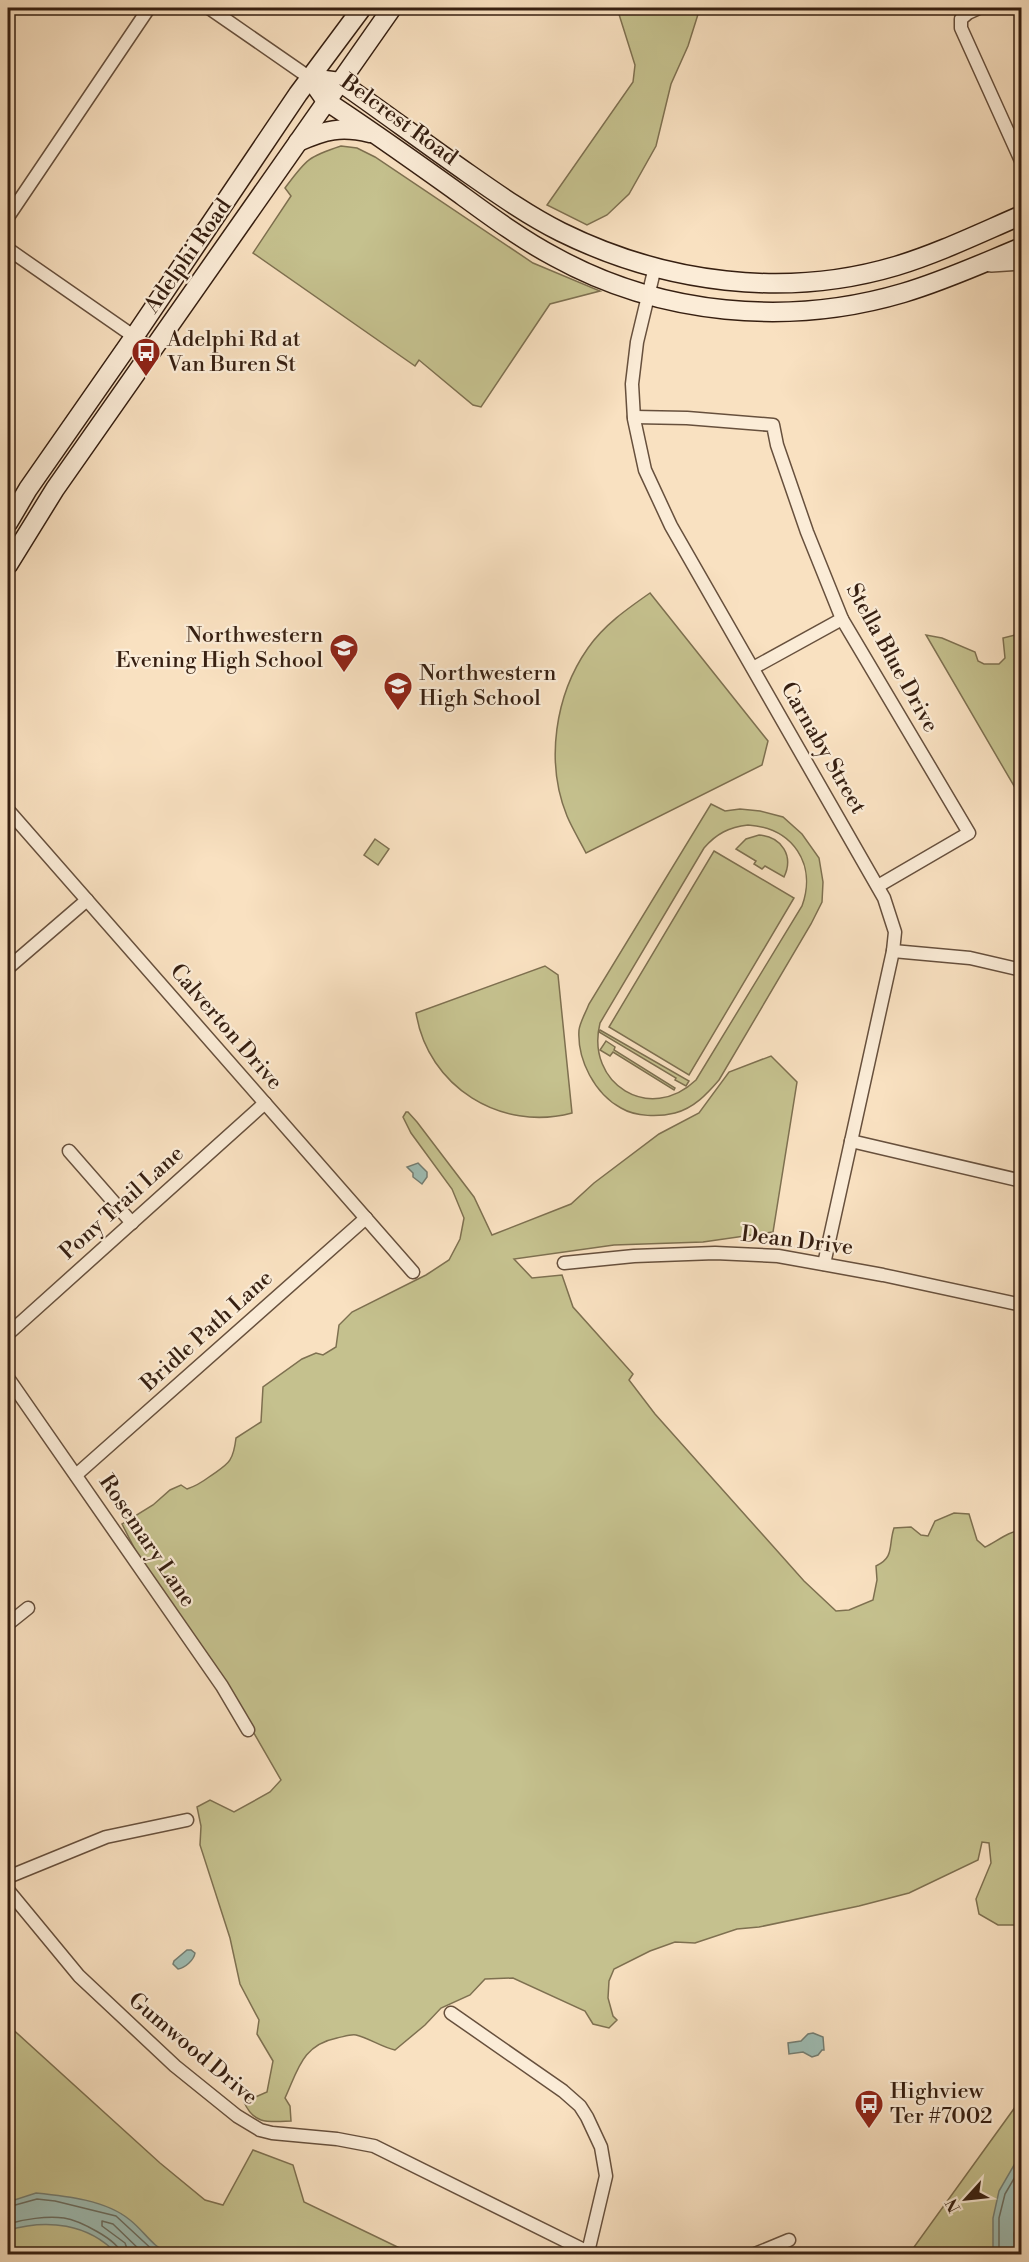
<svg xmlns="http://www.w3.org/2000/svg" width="1029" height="2262" viewBox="0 0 1029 2262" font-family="'Libre Bodoni',serif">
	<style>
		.green { fill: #c5c18e; stroke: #7e7050; stroke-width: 1.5; fill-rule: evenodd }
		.water { fill: #9ebdb4; stroke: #747e73; stroke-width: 1.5 }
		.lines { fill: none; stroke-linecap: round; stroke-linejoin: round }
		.shore { stroke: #6a6e62; stroke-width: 1.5 }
		.minor-casing { stroke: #67503d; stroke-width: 15 }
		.tertiary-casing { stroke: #67503d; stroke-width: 18 }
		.secondary-casing { stroke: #361f11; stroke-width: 21 }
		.minor { stroke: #fbecd7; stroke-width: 12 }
		.tertiary { stroke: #fbecd7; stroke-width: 15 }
		.secondary { stroke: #fbecd7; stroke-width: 18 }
		.labels { text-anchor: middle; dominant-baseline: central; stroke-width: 4.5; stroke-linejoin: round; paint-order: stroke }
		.street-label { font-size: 22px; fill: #361f11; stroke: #fbecd7 }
		.poi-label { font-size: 22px; fill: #361f11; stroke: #fbecd7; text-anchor: start }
	</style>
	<rect width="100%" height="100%" fill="#f9e1c1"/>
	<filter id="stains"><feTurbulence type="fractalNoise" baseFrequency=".00333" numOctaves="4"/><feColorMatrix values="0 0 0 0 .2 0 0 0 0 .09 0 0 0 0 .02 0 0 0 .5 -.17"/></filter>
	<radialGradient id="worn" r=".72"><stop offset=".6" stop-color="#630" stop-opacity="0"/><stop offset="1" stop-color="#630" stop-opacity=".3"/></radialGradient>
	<g class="green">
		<polygon points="617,8 700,8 688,46 671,84 656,146 629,194 607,215 587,225 547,205 633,82 635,65"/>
		<path d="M 341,146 L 357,148 L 375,157 L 533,263 L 600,291 L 550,304 L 481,407 L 473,405 L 419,360 L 415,366 L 253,253 L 291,196 L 285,188 C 306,160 307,157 341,146 Z"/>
		<path d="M 650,593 L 768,741 L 762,765 L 586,853 C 580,841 572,828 567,816 C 545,762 555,695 588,648 C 604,625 627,609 650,593 Z"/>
		<polygon points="1019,634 1022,638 1021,798 926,635 942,638 975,652 978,661 984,664 999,664 1005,658 1003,638"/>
		<path d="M 711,804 L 725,811 L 740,809 L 760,811 L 783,817 L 802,834 L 819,858 L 823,882 L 822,902 L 811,924 L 719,1080 C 707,1094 694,1108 675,1113 C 659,1117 636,1117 621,1108 C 595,1094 577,1060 579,1030 C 580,1022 586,1012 589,1004 ZM 748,825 C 793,828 817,864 802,906 L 696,1080 C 650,1124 585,1084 600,1023 L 704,848 C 716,834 729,827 748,825 Z"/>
		<path d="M 759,835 C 782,837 794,856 784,877 L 765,866 L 762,869 L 754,864 L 756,861 L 736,849 L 746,839 Z"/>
		<polygon points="375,839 389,849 378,865 364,855"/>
		<polygon points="714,851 794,898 689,1075 609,1027"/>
		<path d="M 545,966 L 558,975 L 572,1113 C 501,1132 428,1087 416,1013 Z"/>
		<polygon points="600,1030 689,1081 686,1086 675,1080 676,1078 599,1032"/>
		<polygon points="606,1041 615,1047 614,1050 675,1088 674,1090 613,1052 610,1056 600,1050"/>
		<path d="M 771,1056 L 797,1082 L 773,1232 L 703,1242 L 614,1245 L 514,1259 L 532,1278 L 562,1275 L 573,1307 L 633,1374 L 629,1380 L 655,1414 L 804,1581 L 836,1611 L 849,1610 L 873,1600 L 877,1580 L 876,1566 C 895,1557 888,1546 894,1528 L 911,1527 L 921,1535 L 928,1536 L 935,1521 L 954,1513 L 969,1514 L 977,1540 L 985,1547 C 996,1542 1010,1530 1021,1531 L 1021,1925 L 998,1925 L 979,1914 L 976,1899 L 991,1863 L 989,1843 L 982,1842 L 978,1860 L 909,1893 L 859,1906 L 759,1927 L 737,1929 L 695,1943 L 675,1942 L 650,1951 L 614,1969 L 609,1981 L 608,1998 L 613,2016 L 617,2020 L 609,2028 L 593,2024 L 585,2011 L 513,1978 L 485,1979 L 470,1995 L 441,2008 L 425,2025 L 395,2050 C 381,2047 369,2038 356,2035 C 350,2034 343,2037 337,2038 C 302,2045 298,2070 285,2098 L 290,2106 L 291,2121 C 269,2122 254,2125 244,2102 L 267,2092 L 273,2061 L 257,2034 L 259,2020 L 240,1984 L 230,1938 L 200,1845 L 201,1826 L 197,1807 L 210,1800 L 234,1812 L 270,1792 L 281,1780 L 236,1702 L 145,1569 L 122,1524 L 153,1505 L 170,1490 L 181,1485 L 187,1489 C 196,1486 201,1483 209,1477 C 227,1464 233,1464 236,1438 L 261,1422 L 263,1387 L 302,1359 L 316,1353 L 323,1355 L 336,1347 L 339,1325 L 352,1312 L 426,1275 L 449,1260 L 460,1239 L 464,1218 L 452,1189 L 411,1133 L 403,1117 L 406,1112 L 408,1112 L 417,1122 L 474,1197 L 492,1235 L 571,1204 L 594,1183 L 659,1134 L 699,1113 L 729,1072 Z"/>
		<polygon points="8,2025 160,2163 205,2200 223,2205 253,2150 293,2165 304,2202 412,2254 8,2254"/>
		<polygon points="1021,2099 1021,2254 909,2254"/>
	</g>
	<g class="water">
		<polygon points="418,1163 427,1172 427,1177 422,1184 413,1177 413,1173 407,1167"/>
		<path d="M 187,1950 L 191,1950 L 195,1953 C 194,1960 185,1968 178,1969 L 173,1964 L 174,1961 Z"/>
		<polygon points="813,2033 823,2037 824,2050 822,2050 818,2055 812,2057 803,2052 789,2054 788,2043 801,2041 808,2034"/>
		<polygon points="1021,2153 1021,2207 1014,2234 1016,2254 993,2254 993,2218 999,2191"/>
		<path d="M 36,2193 C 66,2196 106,2200 130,2220 C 144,2231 152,2246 169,2254 L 117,2254 C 88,2223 47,2219 8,2230 L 8,2202 Z"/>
	</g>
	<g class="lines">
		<g class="shore">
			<polyline points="8,2207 37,2199 55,2201 116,2216 157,2254"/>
			<path d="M 8,2224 C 24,2219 46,2216 64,2218 C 78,2220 119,2240 121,2254"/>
			<polyline points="129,2254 125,2243 102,2226 102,2221 113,2224 144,2254"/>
			<polyline points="999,2254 999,2218 1005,2194 1022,2165"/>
		</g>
		<g class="minor-casing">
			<g id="minor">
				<polyline points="209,8 310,78"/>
				<polyline points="979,8 968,13 961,19 961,28 1022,163"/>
				<polyline points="8,217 149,8"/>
				<polyline points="8,249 152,349"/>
				<polyline points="655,267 637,342 632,384 634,419 645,470 671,526 884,898 895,932 893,951 824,1264"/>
				<polyline points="634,417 687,418 773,425 777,445 807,532 842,619 969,833 878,886"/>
				<polyline points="753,668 842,619"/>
				<polyline points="8,810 413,1272"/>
				<polyline points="893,951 970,958 1022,970"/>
				<polyline points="8,968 87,900"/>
				<polyline points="851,1141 1022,1181"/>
				<polyline points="69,1151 132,1223"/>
				<polyline points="564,1263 634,1256 715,1253 778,1256 883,1275 1022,1305"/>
				<polyline points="8,1334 265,1103"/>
				<polyline points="8,1378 222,1686 248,1730"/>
				<polyline points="76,1475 366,1218"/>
				<polyline points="8,1624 28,1608"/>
				<polyline points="8,1877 106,1837 187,1820"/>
				<polyline points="8,1890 79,1976 175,2066 237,2116 260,2130 272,2133 337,2139 374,2146 592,2254"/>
				<polyline points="451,2013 563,2091 580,2106 587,2117 601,2147 606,2176 588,2252"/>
				<polyline points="755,2254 789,2240"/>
			</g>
		</g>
		<g class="tertiary-casing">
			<polyline id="tertiary" points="991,264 1022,262"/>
		</g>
		<g class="secondary-casing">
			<g id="secondary">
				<path d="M 310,78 L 326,101 C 369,129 411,159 453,189 C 486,213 519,238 555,257 C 660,315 788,327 903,293 C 944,281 983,263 1022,247"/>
				<path d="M 310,78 L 340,82 C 383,112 426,144 469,174 C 499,195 529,216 561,232 C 664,283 785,299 896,266 C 939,253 980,233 1022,215"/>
				<path d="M 298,142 C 325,130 341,126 370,133"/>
				<polyline points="8,523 28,489 134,337 298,94 362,8"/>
				<polyline points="8,565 55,489 392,8"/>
			</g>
		</g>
		<use href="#minor" class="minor"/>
		<use href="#tertiary" class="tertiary"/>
		<use href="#secondary" class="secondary"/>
	</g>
	<defs>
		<g id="bus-pin" transform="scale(1.5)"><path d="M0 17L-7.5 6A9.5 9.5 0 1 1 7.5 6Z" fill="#8f2418" stroke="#fbecd7"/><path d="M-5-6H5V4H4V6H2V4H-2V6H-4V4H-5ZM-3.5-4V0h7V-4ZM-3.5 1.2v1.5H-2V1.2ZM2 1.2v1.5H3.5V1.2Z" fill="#fff"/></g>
		<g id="school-pin" transform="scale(1.5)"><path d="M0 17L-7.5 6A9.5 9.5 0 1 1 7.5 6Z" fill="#8f2418" stroke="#fbecd7"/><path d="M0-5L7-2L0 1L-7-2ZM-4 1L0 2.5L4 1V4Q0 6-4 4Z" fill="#fff"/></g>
	</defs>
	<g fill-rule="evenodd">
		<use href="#bus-pin" x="146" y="352"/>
		<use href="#school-pin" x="344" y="648"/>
		<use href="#school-pin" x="398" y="686"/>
		<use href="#bus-pin" x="869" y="2104"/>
	</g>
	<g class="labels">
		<g class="street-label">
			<text transform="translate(399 120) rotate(36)">Belcrest Road</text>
			<text transform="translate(188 256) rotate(-55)">Adelphi Road</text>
			<text transform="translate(892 658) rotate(61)">Stella Blue Drive</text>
			<text transform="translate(823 748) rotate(60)">Carnaby Street</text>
			<text transform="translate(226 1027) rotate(49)">Calverton Drive</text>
			<text transform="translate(122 1203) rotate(-42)">Pony Trail Lane</text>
			<text transform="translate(797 1241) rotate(7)">Dean Drive</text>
			<text transform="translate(207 1331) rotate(-42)">Bridle Path Lane</text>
			<text transform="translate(147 1541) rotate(56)">Rosemary Lane</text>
			<text transform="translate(193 2049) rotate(40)">Gumwood Drive</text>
		</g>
		<g class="poi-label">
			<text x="167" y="339">Adelphi Rd at<tspan x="167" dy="25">Van Buren St</tspan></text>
			<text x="323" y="635" text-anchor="end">Northwestern<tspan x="323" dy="25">Evening High School</tspan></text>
			<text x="419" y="673">Northwestern<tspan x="419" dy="25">High School</tspan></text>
			<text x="890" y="2091">Highview<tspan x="890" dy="25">Ter #7002</tspan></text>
		</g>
	</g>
	<rect width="1029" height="2262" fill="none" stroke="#f9e1c1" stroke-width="30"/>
	<rect x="9" y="9" width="1011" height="2244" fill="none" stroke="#361f11" stroke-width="3"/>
	<rect x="15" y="15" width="999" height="2232" fill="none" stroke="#361f11" stroke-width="1.5"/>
	<g transform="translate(966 2199) rotate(243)" stroke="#fbecd7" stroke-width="4.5" paint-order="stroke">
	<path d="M0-4.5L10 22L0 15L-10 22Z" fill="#361f11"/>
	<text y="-9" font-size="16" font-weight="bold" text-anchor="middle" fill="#361f11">N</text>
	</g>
	<rect width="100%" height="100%" filter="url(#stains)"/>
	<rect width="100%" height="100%" fill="url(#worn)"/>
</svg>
